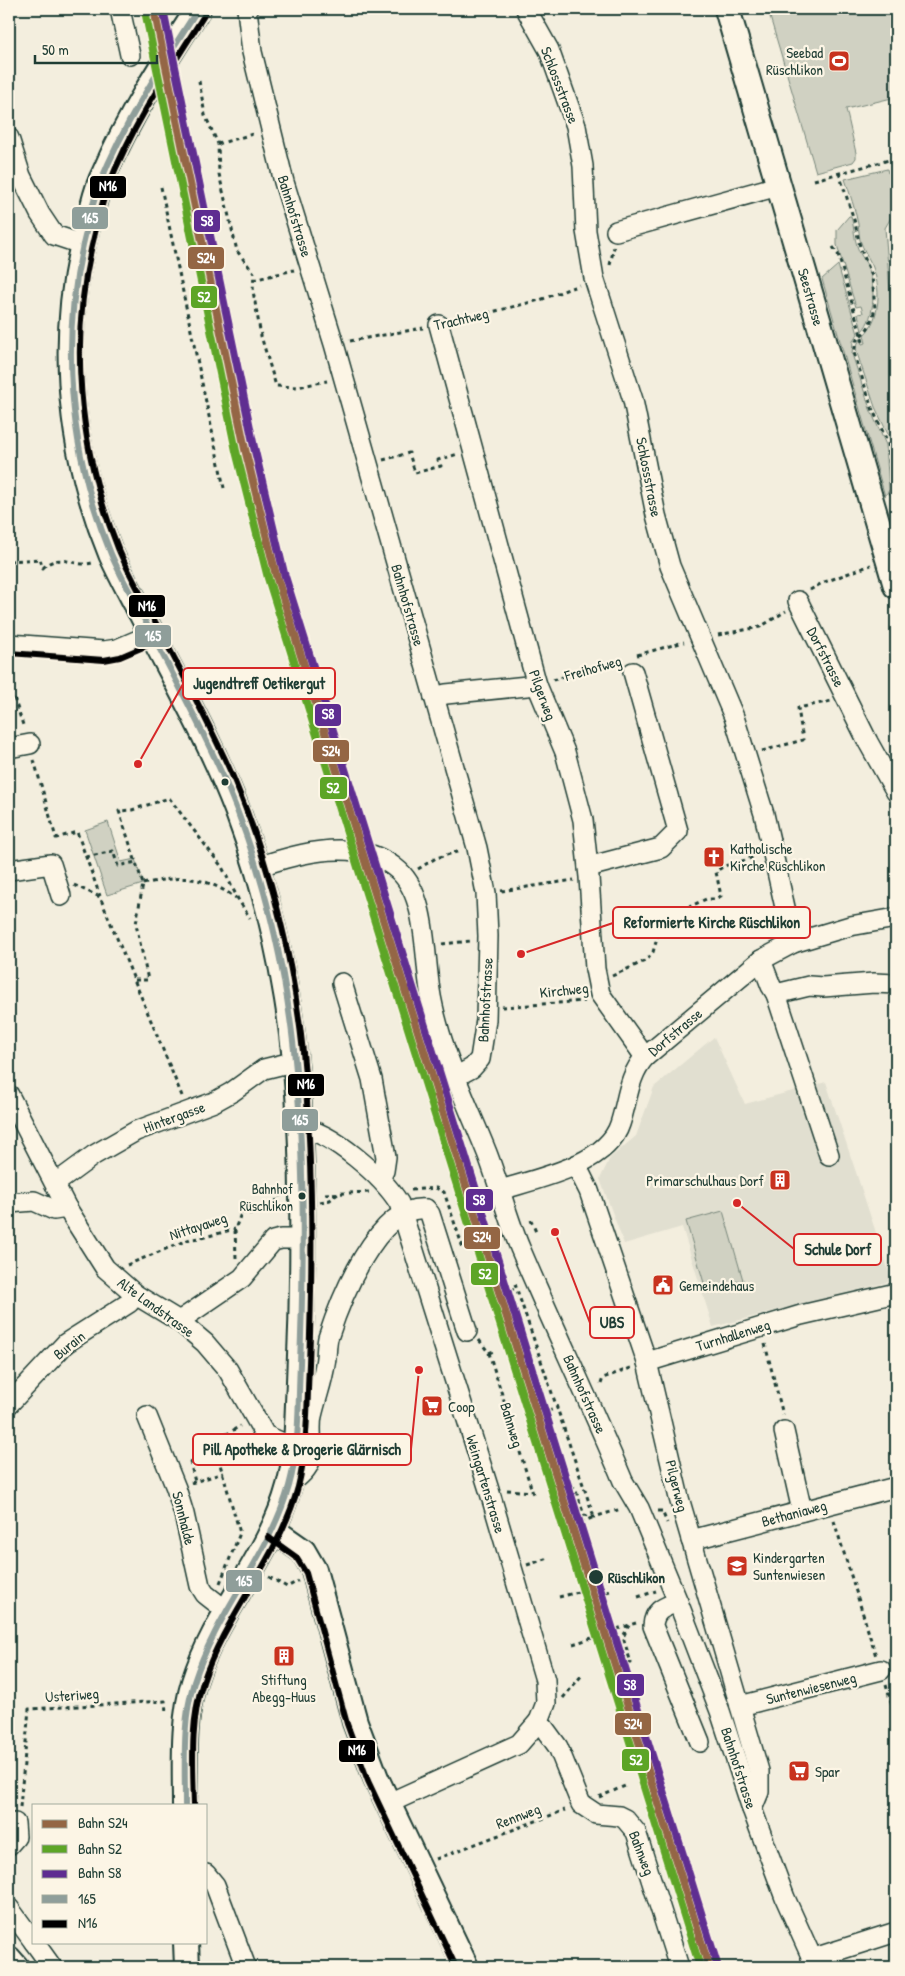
<svg xmlns="http://www.w3.org/2000/svg" width="905" height="1976" viewBox="0 0 905 1976" font-family="'Patrick Hand',sans-serif">
	<style>
		.built { fill: #e1dfd0 }
		.green { fill: #d0d1c2; stroke: #78877b }
		.lines { fill: none; stroke-linecap: round; stroke-linejoin: round }
		.minor-casing { stroke: #1f3d34; stroke-width: 22 }
		.major-casing { stroke: #1f3d34; stroke-width: 28 }
		.path { stroke: #1f3d34; stroke-width: 3; stroke-dasharray: 4 4; stroke-linecap: butt }
		.minor { stroke: #fcf5e5; stroke-width: 19 }
		.major { stroke: #fcf5e5; stroke-width: 24 }
		.bus-1-casing { stroke: #fcf5e5; stroke-width: 10 }
		.bus-2-casing { stroke: #fcf5e5; stroke-width: 10 }
		.bus-1 { stroke: #8f9e9a; stroke-width: 6 }
		.bus-2 { stroke: #000; stroke-width: 6 }
		.rail-1-casing { stroke: #fcf5e5; stroke-width: 11 }
		.rail-2-casing { stroke: #fcf5e5; stroke-width: 11 }
		.rail-3-casing { stroke: #fcf5e5; stroke-width: 11 }
		.rail-1 { stroke: #946644; stroke-width: 8 }
		.rail-2 { stroke: #5da526; stroke-width: 8 }
		.rail-3 { stroke: #5e2d91; stroke-width: 8 }
		.bus-dot { fill: #1f3d34; stroke: #fcf5e5; stroke-width: 2 }
		.labels { text-anchor: middle; dominant-baseline: central; stroke-width: 4.5; stroke-linejoin: round; paint-order: stroke }
		.bus-label { font-size: 14px; fill: #1f3d34; stroke: #fcf5e5; text-anchor: end }
		.poi-label { font-size: 15px; fill: #1f3d34; stroke: #fcf5e5; text-anchor: start }
		.street-label { font-size: 15px; fill: #1f3d34; stroke: #fcf5e5 }
		.stop-label { font-size: 15px; font-weight: bold; fill: #1f3d34; stroke: #fcf5e5; text-anchor: start }
		.leader { fill: none; stroke: #d62828; stroke-width: 2 }
		.callout-dot { fill: #d62828; stroke: #fcf5e5; stroke-width: 2 }
		.callout { fill: #fcf5e5; stroke: #d62828; stroke-width: 2 }
		.callout-label { font-size: 16px; text-anchor: middle; font-weight: bold; fill: #1f3d34 }
		.line-badge { stroke: #fcf5e5; stroke-width: 2 }
		.badge-label { font-size: 14px; text-anchor: middle; font-weight: bold; fill: #fff }
	</style>
	<rect width="100%" height="100%" fill="#f3eede"/>
	<filter id="ink" filterUnits="userSpaceOnUse"><feTurbulence type="fractalNoise" baseFrequency=".02" numOctaves="2"/><feDisplacementMap in="SourceGraphic" scale="10" xChannelSelector="R" yChannelSelector="G"/><feConvolveMatrix kernelMatrix="1 2 1 2 8 2 1 2 1" color-interpolation-filters="sRGB"/></filter>
	<g filter="url(#ink)">
		<polygon class="built" points="714,1037 745,1104 826,1082 892,1281 713,1327 682,1227 624,1244 600,1179 610,1158 636,1136 654,1087"/>
		<g class="green">
			<polygon points="780,9 895,9 896,97 846,109 856,153 856,158 853,162 816,172 770,17 781,14"/>
			<path d="M 896,167 L 896,209 L 885,228 L 891,304 L 896,335 L 896,451 L 875,407 L 857,353 L 856,347 L 860,339 L 862,344 L 866,343 L 864,335 C 881,318 881,287 872,265 C 868,257 863,249 860,240 C 859,235 859,230 858,224 C 855,209 850,194 845,179 L 887,169 L 888,173 L 894,171 L 893,168 Z"/>
			<path d="M 849,216 L 851,216 C 854,226 854,237 857,246 C 859,254 865,260 868,267 C 875,285 876,316 862,331 L 858,314 L 863,313 L 861,306 L 856,307 L 837,245 L 837,230 Z"/>
			<polygon points="838,265 858,334 853,341 852,354 870,409 886,445 889,490 885,496 822,279"/>
			<polygon points="108,822 121,862 135,859 143,884 107,895 85,830"/>
			<polygon points="723,1211 743,1280 706,1290 686,1221"/>
		</g>
		<g class="lines">
			<g class="minor-casing">
				<g id="minor">
					<polyline points="120,9 130,55"/>
					<polyline points="247,9 252,52 284,182 334,344 477,848 486,893 488,936 486,1020 480,1059 472,1068 455,1077"/>
					<polyline points="526,9 549,50 576,126 583,166 586,231 594,278 633,400 656,515 670,566 734,717 764,814 793,943"/>
					<polyline points="9,138 21,176 40,214 54,235 81,244"/>
					<polyline points="616,231 778,186"/>
					<polyline points="439,325 537,685 565,752 583,820 589,877 595,969 600,994 645,1057"/>
					<polyline points="798,601 868,742 896,792"/>
					<polyline points="9,644 104,651 117,649 152,634"/>
					<polyline points="434,697 446,694 537,685"/>
					<polyline points="9,748 30,744"/>
					<path d="M 257,867 C 301,853 360,835 399,871 C 427,897 424,954 430,990 C 432,1004 436,1019 440,1033 C 452,1074 471,1113 487,1153 C 499,1184 507,1217 520,1248 C 553,1326 590,1402 623,1481 L 639,1508 L 678,1602 L 720,1711 L 752,1809 L 785,1898 L 816,1967"/>
					<polyline points="588,867 661,848 678,831 633,672"/>
					<polyline points="9,870 51,864 61,896"/>
					<polyline points="761,960 771,986 776,994 809,986 823,987 874,983 896,984"/>
					<polyline points="342,983 372,1079 386,1157 384,1171 379,1178"/>
					<polyline points="776,994 829,1155"/>
					<polyline points="9,1095 67,1208 105,1268 136,1295 179,1321 205,1343 228,1370 265,1435 285,1444 295,1446"/>
					<path d="M 301,1128 C 332,1132 383,1177 399,1203 L 490,1493 L 545,1680 L 546,1703 L 539,1721 L 519,1744 L 389,1803"/>
					<polyline points="576,1165 589,1191 647,1362 679,1498 759,1771 759,1792 752,1809"/>
					<polyline points="56,1183 94,1155 136,1131 214,1102 232,1092 264,1069 296,1061"/>
					<path d="M 500,1190 C 536,1179 607,1165 620,1124 C 628,1100 628,1076 645,1057 L 761,960 L 793,943 L 850,926 L 896,918"/>
					<polyline points="9,1203 34,1201 54,1210 67,1208"/>
					<polyline points="179,1321 242,1278 273,1241 281,1239 302,1239"/>
					<polyline points="647,1362 801,1315 896,1293"/>
					<polyline points="9,1404 66,1343 129,1303 136,1295"/>
					<polyline points="147,1416 176,1488 184,1514 200,1586 205,1594 228,1612"/>
					<polyline points="784,1431 802,1511"/>
					<path d="M 290,1484 C 297,1478 307,1471 310,1461 C 314,1447 309,1430 312,1416 C 316,1398 323,1381 325,1364 C 327,1355 326,1347 328,1338 C 340,1301 378,1203 426,1209 L 430,1214 L 467,1331"/>
					<polyline points="691,1540 896,1487"/>
					<path d="M 678,1602 C 665,1607 654,1609 653,1626 L 700,1742"/>
					<polyline points="740,1706 881,1670"/>
					<polyline points="539,1721 558,1747 581,1804 596,1814 619,1816 625,1819 636,1832 679,1967"/>
					<polyline points="9,1845 16,1837 15,1823"/>
					<polyline points="206,1874 215,1885 246,1967"/>
					<polyline points="9,1908 34,1942"/>
					<polyline points="34,1942 52,1967"/>
					<polyline points="811,1959 896,1932"/>
				</g>
			</g>
			<g class="major-casing">
				<g id="major">
					<polyline points="727,9 896,586"/>
					<polyline points="273,1530 303,1551 314,1570 355,1722 376,1778 466,1967"/>
					<path d="M 185,1805 C 185,1764 182,1721 194,1682 C 216,1612 270,1557 289,1486 C 298,1452 297,1416 299,1382 C 302,1318 303,1255 302,1192 C 301,1059 284,934 237,810 C 211,742 174,678 141,613 C 131,594 120,574 111,554 C 66,445 57,323 92,210 C 95,198 98,185 104,174 C 129,116 164,62 198,9"/>
					<polyline points="186,1942 187,1967"/>
					<polyline points="9,1959 16,1967"/>
				</g>
			</g>
			<g class="path">
				<polyline points="199,81 205,115 218,144 219,174 237,251 254,273 253,291 261,336 276,386 297,387 327,381"/>
				<polyline points="218,144 256,133"/>
				<polyline points="839,173 855,223 860,247 872,276 875,308 873,316 868,328 856,341 854,353 872,408 888,443 892,488 889,495"/>
				<polyline points="814,180 889,160"/>
				<polyline points="161,187 224,488"/>
				<polyline points="833,247 838,254 863,342"/>
				<polyline points="610,265 614,247"/>
				<polyline points="253,280 294,270"/>
				<polyline points="456,321 540,300 579,285"/>
				<polyline points="350,341 423,328"/>
				<polyline points="890,446 896,456"/>
				<polyline points="383,460 409,453 415,473 441,466 438,460 458,454"/>
				<path d="M 9,561 L 40,559 L 43,568 C 61,550 75,570 95,562"/>
				<polyline points="810,590 822,583 871,565"/>
				<polyline points="718,635 760,627 786,611"/>
				<polyline points="637,655 684,642"/>
				<polyline points="553,680 622,660"/>
				<polyline points="9,683 24,728"/>
				<polyline points="762,751 803,740 798,708 831,701"/>
				<polyline points="34,760 56,838 77,832 100,896"/>
				<polyline points="86,857 113,851 118,866 136,862"/>
				<polyline points="418,869 436,858 460,851"/>
				<path d="M 143,884 C 181,875 203,875 236,898"/>
				<polyline points="74,885 100,897 182,1096"/>
				<polyline points="501,891 574,880"/>
				<polyline points="442,944 471,941"/>
				<path d="M 612,976 L 647,960 L 653,952 L 664,915 L 689,907 L 706,899 L 715,899 L 721,896 L 716,872 C 726,861 746,864 757,854"/>
				<polyline points="135,980 148,980 136,924 143,884 119,811 132,810 169,798 222,867 238,899 250,918"/>
				<polyline points="502,1007 585,1001"/>
				<polyline points="473,1170 474,1176 486,1209"/>
				<polyline points="411,1190 436,1188 444,1192 463,1248"/>
				<polyline points="282,1194 277,1197 276,1204 283,1209"/>
				<polyline points="325,1194 370,1192"/>
				<polyline points="320,1202 330,1200 339,1193"/>
				<polyline points="531,1220 536,1232"/>
				<polyline points="236,1258 235,1229 242,1211 249,1214 256,1209 276,1204"/>
				<polyline points="127,1265 190,1239 201,1238 235,1229"/>
				<polyline points="515,1284 594,1517 582,1522"/>
				<polyline points="510,1290 516,1288"/>
				<polyline points="479,1340 489,1353 534,1497"/>
				<polyline points="765,1344 783,1415"/>
				<polyline points="489,1353 496,1350"/>
				<polyline points="601,1384 603,1378 631,1368"/>
				<polyline points="548,1411 558,1408"/>
				<polyline points="513,1430 520,1428"/>
				<polyline points="190,1461 195,1482"/>
				<polyline points="191,1483 223,1473"/>
				<polyline points="571,1487 575,1488 584,1515 594,1517 621,1509"/>
				<polyline points="507,1490 533,1492"/>
				<polyline points="658,1511 662,1511 667,1523"/>
				<polyline points="834,1521 876,1656"/>
				<polyline points="527,1565 548,1558"/>
				<polyline points="269,1577 287,1587 298,1581"/>
				<polyline points="220,1583 240,1533 212,1437 227,1434 240,1426"/>
				<polyline points="606,1592 610,1591"/>
				<polyline points="559,1597 578,1592"/>
				<polyline points="638,1597 656,1591"/>
				<polyline points="617,1629 636,1623"/>
				<polyline points="573,1644 592,1638"/>
				<polyline points="628,1664 631,1663 623,1637 629,1625"/>
				<polyline points="886,1685 893,1709 896,1709"/>
				<polyline points="563,1698 582,1675"/>
				<polyline points="599,1797 625,1786"/>
				<polyline points="20,1807 29,1709 165,1701 166,1712"/>
				<polyline points="436,1859 565,1810"/>
			</g>
			<use href="#minor" class="minor"/>
			<use href="#major" class="major"/>
			<g class="bus-1-casing">
				<path id="bus-1" d="M 185,1805 C 185,1764 182,1721 194,1682 C 216,1612 269,1557 289,1486 C 300,1447 298,1403 300,1363 C 304,1259 305,1153 294,1050 C 284,959 262,868 226,783 C 201,725 170,670 141,613 C 131,594 120,575 111,554 C 68,451 59,336 87,228 C 91,213 94,197 100,183 C 125,121 162,65 198,9"/>
			</g>
			<g class="bus-2-casing">
				<g id="bus-2">
					<polyline points="9,653 104,660 120,657 155,642"/>
					<polyline points="268,1537 296,1557 306,1573 347,1724 368,1781 456,1967"/>
					<path d="M 194,1805 C 193,1764 190,1721 203,1682 C 226,1613 279,1558 298,1487 C 308,1447 307,1405 309,1364 C 313,1260 313,1155 303,1052 C 293,958 270,864 233,777 C 209,722 180,669 152,616 C 141,594 128,572 118,548 C 78,448 68,337 95,233 C 99,217 102,201 108,187 C 132,125 170,69 205,14"/>
				</g>
			</g>
			<use href="#bus-1" class="bus-1"/>
			<use href="#bus-2" class="bus-2"/>
			<g class="rail-1-casing">
				<polyline id="rail-1" points="154,9 245,449 276,575 709,1967"/>
			</g>
			<g class="rail-2-casing">
				<polyline id="rail-2" points="145,11 236,451 268,578 700,1967"/>
			</g>
			<g class="rail-3-casing">
				<polyline id="rail-3" points="163,9 254,447 284,573 717,1964"/>
			</g>
			<use href="#rail-1" class="rail-1"/>
			<use href="#rail-2" class="rail-2"/>
			<use href="#rail-3" class="rail-3"/>
		</g>
	</g>
	<defs>
		<g id="stadium-square" transform="scale(1.125)"><rect x="-9" y="-9" width="18" height="18" rx="4" fill="#c8321e" stroke="#fcf5e5"/><path d="M0-5a6.5 5 0 1 0 0 10a6.5 5 0 1 0 0-10ZM-3.5-1.8h7v3.6h-7Z" fill="#fff"/></g>
		<g id="church-square" transform="scale(1.125)"><rect x="-9" y="-9" width="18" height="18" rx="4" fill="#c8321e" stroke="#fcf5e5"/><path d="M-1.2-6h2.4v3.5h3.3v2.4h-3.3V6h-2.4V-.1h-3.3v-2.4h3.3Z" fill="#fff"/></g>
		<g id="building-square" transform="scale(1.125)"><rect x="-9" y="-9" width="18" height="18" rx="4" fill="#c8321e" stroke="#fcf5e5"/><path d="M-4-6H4V6H1V3H-1V6H-4ZM-2.5-4.3h1.7v1.8h-1.7ZM.8-4.3h1.7v1.8H.8ZM-2.5-1h1.7V.8h-1.7ZM.8-1h1.7V.8H.8Z" fill="#fff"/></g>
		<g id="civic-square" transform="scale(1.125)"><rect x="-9" y="-9" width="18" height="18" rx="4" fill="#c8321e" stroke="#fcf5e5"/><path d="M-.6-6.5H3V-4.5H.6V-3L4-1V1h2V6H-6V1h2V-1L-.6-3ZM-1.2 2.5V6h2.4V2.5Z" fill="#fff"/></g>
		<g id="supermarket-square" transform="scale(1.125)"><rect x="-9" y="-9" width="18" height="18" rx="4" fill="#c8321e" stroke="#fcf5e5"/><path d="M-6-5.5h2.5l.6 2H6L4.5 2H-2.5L-4.4-4H-6ZM-1.5 3.2a1.3 1.3 0 1 0 .1 0ZM3 3.2a1.3 1.3 0 1 0 .1 0Z" fill="#fff"/></g>
		<g id="school-square" transform="scale(1.125)"><rect x="-9" y="-9" width="18" height="18" rx="4" fill="#c8321e" stroke="#fcf5e5"/><path d="M0-5L7-2L0 1L-7-2ZM-4 1L0 2.5L4 1V4Q0 6-4 4Z" fill="#fff"/></g>
	</defs>
	<g fill-rule="evenodd">
		<use href="#stadium-square" x="839" y="61"/>
		<use href="#church-square" x="714" y="857"/>
		<use href="#building-square" x="780" y="1180"/>
		<use href="#civic-square" x="663" y="1285"/>
		<use href="#supermarket-square" x="432" y="1406"/>
		<use href="#school-square" x="737" y="1566"/>
		<use href="#building-square" x="284" y="1656"/>
		<use href="#supermarket-square" x="799" y="1771"/>
	</g>
	<g class="bus-dot">
		<circle cx="225" cy="782" r="4.5"/>
		<circle cx="302" cy="1196" r="4.5"/>
		<circle cx="596" cy="1577" r="8"/>
	</g>
	<g class="labels">
		<g class="bus-label">
			<text x="293" y="1188">Bahnhof<tspan x="293" dy="17">Rüschlikon</tspan></text>
		</g>
		<g class="poi-label">
			<text x="823" y="52" text-anchor="end">Seebad<tspan x="823" dy="17">Rüschlikon</tspan></text>
			<text x="730" y="848">Katholische<tspan x="730" dy="17">Kirche Rüschlikon</tspan></text>
			<text x="764" y="1180" text-anchor="end">Primarschulhaus Dorf</text>
			<text x="679" y="1285">Gemeindehaus</text>
			<text x="448" y="1406">Coop</text>
			<text x="753" y="1557">Kindergarten<tspan x="753" dy="17">Suntenwiesen</tspan></text>
			<text x="284" y="1679" text-anchor="middle">Stiftung<tspan x="284" dy="17">Abegg-Huus</tspan></text>
			<text x="815" y="1771">Spar</text>
		</g>
		<g class="street-label">
			<text transform="translate(560 85) rotate(69)">Schlossstrasse</text>
			<text transform="translate(295 216) rotate(73)">Bahnhofstrasse</text>
			<text transform="translate(811 297) rotate(74)">Seestrasse</text>
			<text transform="translate(461 319) rotate(-13)">Trachtweg</text>
			<text transform="translate(649 477) rotate(79)">Schlossstrasse</text>
			<text transform="translate(408 605) rotate(74)">Bahnhofstrasse</text>
			<text transform="translate(826 657) rotate(63)">Dorfstrasse</text>
			<text transform="translate(593 668) rotate(-16)">Freihofweg</text>
			<text transform="translate(543 695) rotate(70)">Pilgerweg</text>
			<text transform="translate(564 990) rotate(-6)">Kirchweg</text>
			<text transform="translate(485 1000) rotate(-87)">Bahnhofstrasse</text>
			<text transform="translate(675 1032) rotate(-40)">Dorfstrasse</text>
			<text transform="translate(174 1117) rotate(-20)">Hintergasse</text>
			<text transform="translate(198 1226) rotate(-18)">Nittayaweg</text>
			<text transform="translate(156 1307) rotate(36)">Alte Landstrasse</text>
			<text transform="translate(733 1335) rotate(-17)">Turnhallenweg</text>
			<text transform="translate(69 1345) rotate(-39)">Burain</text>
			<text transform="translate(585 1394) rotate(66)">Bahnhofstrasse</text>
			<text transform="translate(512 1425) rotate(73)">Bahnweg</text>
			<text transform="translate(486 1484) rotate(73)">Weingartenstrasse</text>
			<text transform="translate(677 1486) rotate(76)">Pilgerweg</text>
			<text transform="translate(794 1513) rotate(-15)">Bethaniaweg</text>
			<text transform="translate(184 1518) rotate(76)">Sonnhalde</text>
			<text transform="translate(811 1688) rotate(-14)">Suntenwiesenweg</text>
			<text transform="translate(72 1695) rotate(-4)">Usteriweg</text>
			<text transform="translate(739 1768) rotate(72)">Bahnhofstrasse</text>
			<text transform="translate(518 1816) rotate(-21)">Rennweg</text>
			<text transform="translate(642 1853) rotate(69)">Bahnweg</text>
		</g>
		<g class="stop-label">
			<text x="608" y="1577">Rüschlikon</text>
		</g>
	</g>
	<path class="leader" d="M138 764L183 684M521 954L613 923M737 1203L794 1249M555 1232L590 1323M419 1370L411 1449"/>
	<g class="callout-dot">
		<circle cx="138" cy="764" r="5"/>
		<circle cx="521" cy="954" r="5"/>
		<circle cx="737" cy="1203" r="5"/>
		<circle cx="555" cy="1232" r="5"/>
		<circle cx="419" cy="1370" r="5"/>
	</g>
	<g class="callout">
		<rect x="183" y="668" width="152" height="31" rx="5"/>
		<rect x="613" y="907" width="197" height="31" rx="5"/>
		<rect x="794" y="1234" width="87" height="31" rx="5"/>
		<rect x="590" y="1307" width="44" height="31" rx="5"/>
		<rect x="193" y="1434" width="218" height="31" rx="5"/>
	</g>
	<g class="callout-label">
		<text x="259" y="689">Jugendtreff Oetikergut</text>
		<text x="712" y="928">Reformierte Kirche Rüschlikon</text>
		<text x="838" y="1255">Schule Dorf</text>
		<text x="612" y="1328">UBS</text>
		<text x="302" y="1455">Pill Apotheke &amp; Drogerie Glärnisch</text>
	</g>
	<g class="line-badge">
		<rect x="89" y="175" width="38" height="24" rx="5" fill="#000"/>
		<rect x="71" y="206" width="38" height="24" rx="5" fill="#8f9e9a"/>
		<rect x="193" y="209" width="28" height="24" rx="5" fill="#5e2d91"/>
		<rect x="187" y="246" width="38" height="24" rx="5" fill="#946644"/>
		<rect x="190" y="285" width="28" height="24" rx="5" fill="#5da526"/>
		<rect x="128" y="594" width="38" height="24" rx="5" fill="#000"/>
		<rect x="134" y="624" width="38" height="24" rx="5" fill="#8f9e9a"/>
		<rect x="314" y="703" width="28" height="24" rx="5" fill="#5e2d91"/>
		<rect x="312" y="739" width="38" height="24" rx="5" fill="#946644"/>
		<rect x="319" y="776" width="29" height="24" rx="5" fill="#5da526"/>
		<rect x="287" y="1073" width="38" height="24" rx="5" fill="#000"/>
		<rect x="281" y="1108" width="38" height="24" rx="5" fill="#8f9e9a"/>
		<rect x="465" y="1188" width="29" height="24" rx="5" fill="#5e2d91"/>
		<rect x="463" y="1226" width="38" height="24" rx="5" fill="#946644"/>
		<rect x="470" y="1262" width="29" height="24" rx="5" fill="#5da526"/>
		<rect x="225" y="1569" width="38" height="24" rx="5" fill="#8f9e9a"/>
		<rect x="616" y="1673" width="29" height="24" rx="5" fill="#5e2d91"/>
		<rect x="614" y="1712" width="38" height="24" rx="5" fill="#946644"/>
		<rect x="338" y="1739" width="38" height="24" rx="5" fill="#000"/>
		<rect x="621" y="1748" width="29" height="24" rx="5" fill="#5da526"/>
	</g>
	<g class="badge-label">
		<text x="108" y="191">N16</text>
		<text x="90" y="223">165</text>
		<text x="207" y="226">S8</text>
		<text x="206" y="263">S24</text>
		<text x="204" y="302">S2</text>
		<text x="147" y="611">N16</text>
		<text x="153" y="641">165</text>
		<text x="328" y="719">S8</text>
		<text x="331" y="756">S24</text>
		<text x="333" y="793">S2</text>
		<text x="306" y="1089">N16</text>
		<text x="300" y="1125">165</text>
		<text x="479" y="1205">S8</text>
		<text x="482" y="1242">S24</text>
		<text x="485" y="1279">S2</text>
		<text x="244" y="1586">165</text>
		<text x="630" y="1690">S8</text>
		<text x="633" y="1729">S24</text>
		<text x="357" y="1755">N16</text>
		<text x="636" y="1765">S2</text>
	</g>
	<rect width="905" height="1976" fill="none" stroke="#fcf5e5" stroke-width="30"/>
	<rect x="15" y="15" width="875" height="1946" fill="none" stroke="#1f3d34" stroke-width="2" filter="url(#ink)"/>
	<rect x="32" y="1804" width="175" height="140" fill="#fcf5e5" stroke="#a4ab9e"/>
	<rect x="42" y="1820" width="25" height="8" fill="#946644" stroke="#a4ab9e"/>
	<text x="78" y="1828" font-size="15" fill="#1f3d34">Bahn S24</text>
	<rect x="42" y="1845" width="25" height="8" fill="#5da526" stroke="#a4ab9e"/>
	<text x="78" y="1854" font-size="15" fill="#1f3d34">Bahn S2</text>
	<rect x="42" y="1870" width="25" height="8" fill="#5e2d91" stroke="#a4ab9e"/>
	<text x="78" y="1878" font-size="15" fill="#1f3d34">Bahn S8</text>
	<rect x="42" y="1895" width="25" height="8" fill="#8f9e9a" stroke="#a4ab9e"/>
	<text x="78" y="1904" font-size="15" fill="#1f3d34">165</text>
	<rect x="42" y="1920" width="25" height="8" fill="#000000" stroke="#a4ab9e"/>
	<text x="78" y="1928" font-size="15" fill="#1f3d34">N16</text>
	<path d="M35 55v8h122v-8" fill="none" stroke="#1f3d34" stroke-width="2.5"/>
	<text x="42" y="55" font-size="15" fill="#1f3d34" stroke="#fcf5e5" stroke-width="4" paint-order="stroke">50 m</text>
</svg>
